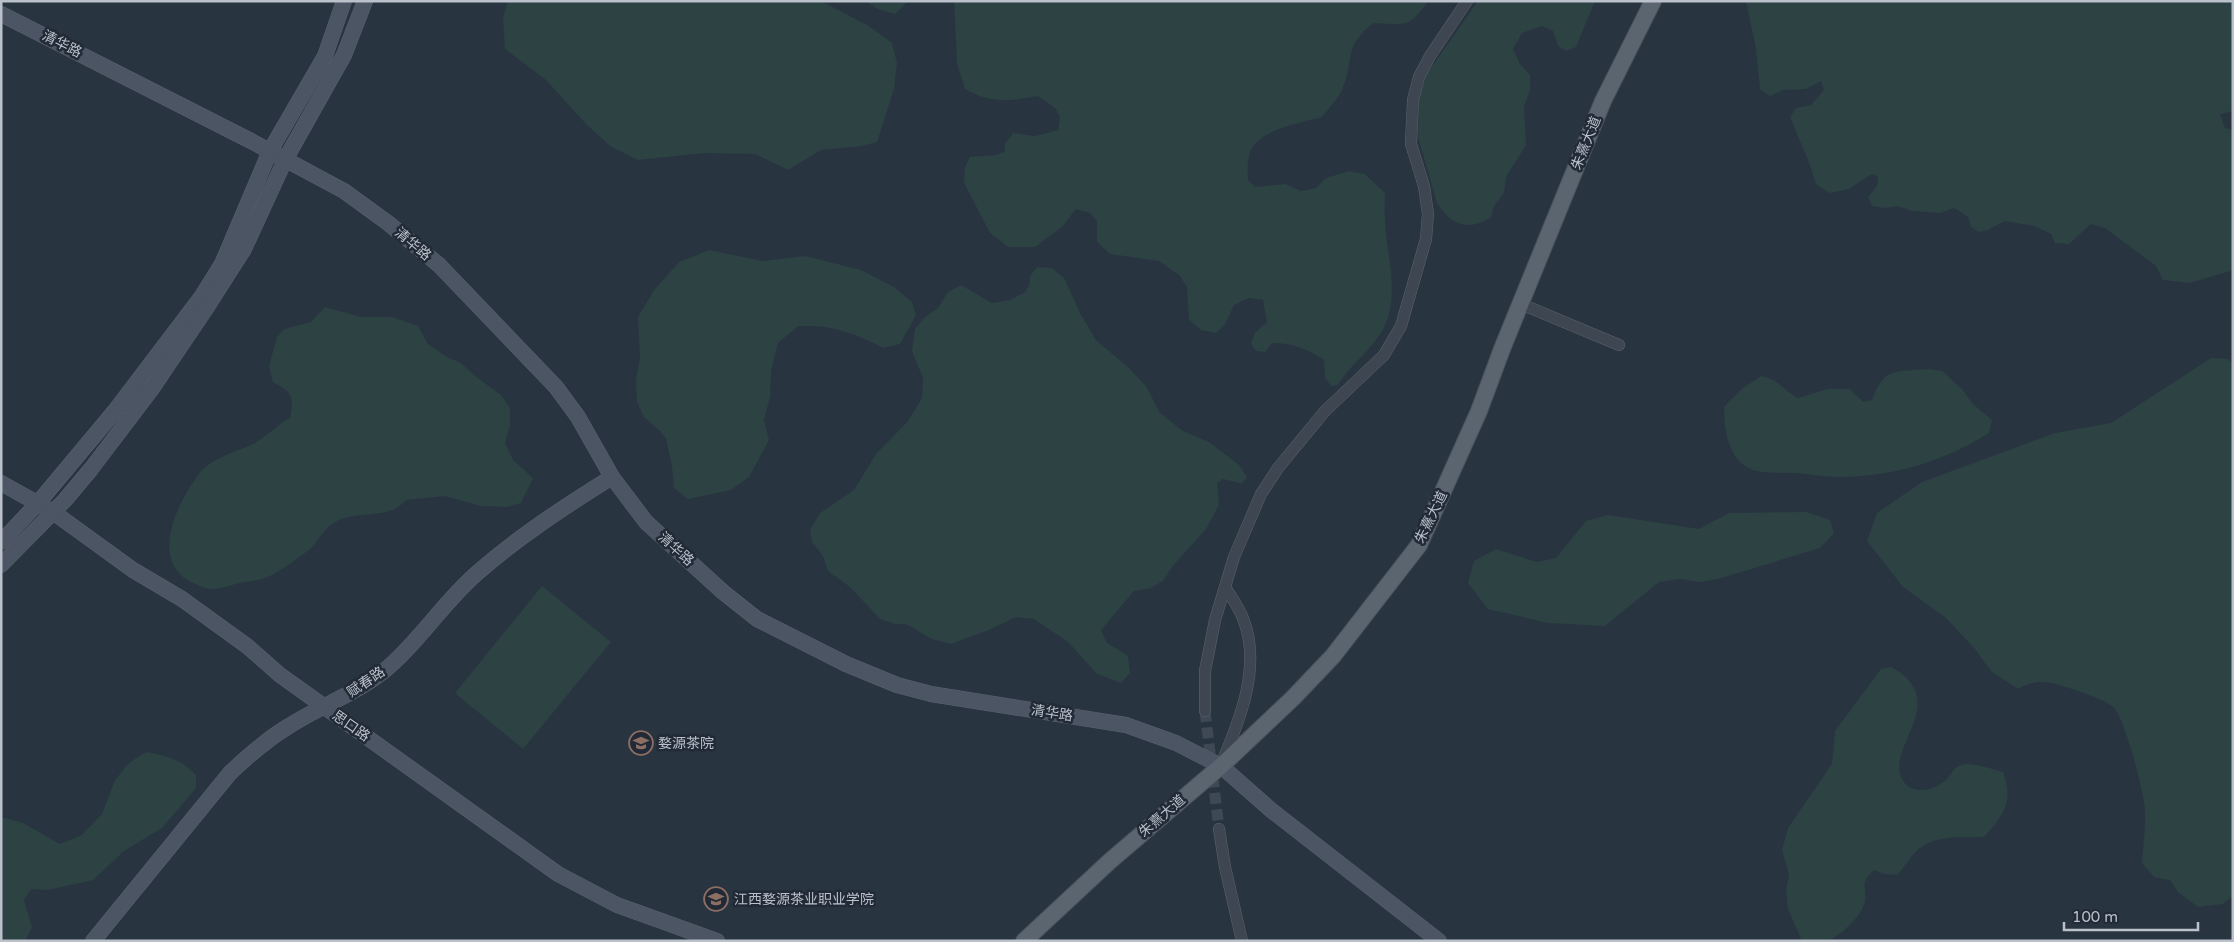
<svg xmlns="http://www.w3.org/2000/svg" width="2234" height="942" viewBox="0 0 2234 942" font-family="'Varela Round','Noto Sans SC',sans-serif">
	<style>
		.green { fill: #2c4243 }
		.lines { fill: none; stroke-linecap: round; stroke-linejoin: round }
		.street-tunnel { stroke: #3f4956; stroke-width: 11; stroke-dasharray: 11 5.5; stroke-linecap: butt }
		.street-casing { stroke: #5b636e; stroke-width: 12 }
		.secondary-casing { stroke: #5b636e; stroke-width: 16 }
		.primary-casing { stroke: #49515d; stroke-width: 18 }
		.street { stroke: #3d4651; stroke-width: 11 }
		.secondary { stroke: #4b5563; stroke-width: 15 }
		.primary { stroke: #5b6570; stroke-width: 16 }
		.labels { text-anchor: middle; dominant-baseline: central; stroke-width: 5; stroke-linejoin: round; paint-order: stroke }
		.street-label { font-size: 14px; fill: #bac1cb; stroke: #212a36 }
		.poi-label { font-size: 14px; fill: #bac1cb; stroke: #212a36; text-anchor: start }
	</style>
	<rect width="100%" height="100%" fill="#293441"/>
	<g class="green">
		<polygon points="508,1 821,1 869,26 892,43 897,63 894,89 877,142 862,146 821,150 788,170 755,154 704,153 638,160 610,146 586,124 546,80 505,49 503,18"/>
		<polygon points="865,1 908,1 895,14 878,9"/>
		<path d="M 954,1 L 1428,1 C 1409,28 1406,25 1374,23 C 1342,45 1355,64 1341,92 C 1336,101 1328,109 1322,117 C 1300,123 1254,130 1249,156 C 1247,163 1248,173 1248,180 L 1256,187 L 1285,184 L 1301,191 L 1316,188 L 1326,178 L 1349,171 L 1365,174 L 1385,193 C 1385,201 1384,210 1385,219 C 1386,254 1400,292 1385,325 C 1374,349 1351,363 1338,385 L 1331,386 L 1325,377 L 1324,360 C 1308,349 1292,343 1272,343 L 1265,352 L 1256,351 L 1251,344 L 1255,333 L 1267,322 L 1263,300 L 1249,298 L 1234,305 L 1225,324 L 1216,333 L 1201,330 L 1189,320 L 1187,287 L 1180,276 L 1159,261 L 1110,254 L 1097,242 L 1097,221 L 1090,213 L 1076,209 L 1062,227 L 1035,247 L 1008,247 L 990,233 L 964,183 L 965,167 L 970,157 L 995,155 L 1005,152 L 1005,144 L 1013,133 L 1035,136 L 1058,130 L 1060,117 L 1055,108 L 1038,96 C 1009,101 992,104 965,89 L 957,64 Z"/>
		<path d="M 1478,1 L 1595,1 L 1576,47 L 1566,51 L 1558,46 L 1553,31 L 1542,26 L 1522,33 L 1513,49 L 1520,64 L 1530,75 L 1530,91 L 1524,106 L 1526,145 L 1506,177 L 1504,193 L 1494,206 L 1491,217 C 1469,232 1450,225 1437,203 L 1418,137 L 1419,100 L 1426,75 Z"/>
		<polygon points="1746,1 2233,1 2233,111 2220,114 2225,128 2233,130 2233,270 2190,283 2163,280 2156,266 2105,228 2091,224 2069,244 2055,243 2051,234 2034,226 2005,221 1988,230 1978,232 1971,227 1968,217 1954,208 1940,213 1912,211 1898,206 1884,208 1872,206 1868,197 1877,186 1878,176 1872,174 1849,189 1829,193 1816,184 1810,165 1790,117 1796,108 1811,105 1824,90 1821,81 1806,89 1783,90 1770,96 1760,89 1756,49"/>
		<path d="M 709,250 L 763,261 L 806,256 L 861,270 L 894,287 L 912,302 L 916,315 L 900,344 L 883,348 C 853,332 832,325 798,326 L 778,343 L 771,371 L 770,397 L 764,420 L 769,440 L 749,477 L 731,490 L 688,499 L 674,488 L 672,466 L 666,439 L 661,432 L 644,417 L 637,402 L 636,380 L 640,357 L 638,317 L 654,290 L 679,262 Z"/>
		<polygon points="1037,267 1052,268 1064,278 1080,313 1096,340 1128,367 1146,386 1160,413 1183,431 1209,442 1239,465 1247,477 1242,484 1223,479 1217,483 1219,505 1206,529 1172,567 1163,581 1151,588 1134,591 1101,630 1107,643 1128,656 1130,673 1121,683 1097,674 1068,642 1034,619 1016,617 989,630 951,644 932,639 906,624 895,624 880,619 850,587 828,571 823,556 812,542 810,530 820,513 854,490 876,454 908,421 922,398 923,378 912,351 915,329 925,317 938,308 948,292 961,285 992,303 1010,300 1025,292 1029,285 1030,276"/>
		<path d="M 325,307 L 361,317 L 392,317 L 418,326 L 428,344 L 447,357 L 461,363 L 475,376 L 501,395 L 510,408 L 510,426 L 505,443 L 513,460 L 533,478 L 521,503 L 507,507 L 481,506 L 445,496 L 406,500 C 388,522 355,508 332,524 C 323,530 318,542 310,549 C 301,556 282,570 272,575 C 261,581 248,581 236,584 C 213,590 211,592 189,581 C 151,559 176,506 196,478 C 210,457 232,454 253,444 C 266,437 277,425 290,418 C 294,395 293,393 273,382 L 269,366 L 277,337 L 284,329 L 311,322 Z"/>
		<path d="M 2211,358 L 2228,359 L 2233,363 L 2233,896 L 2223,904 L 2198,907 L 2178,892 L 2170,880 L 2154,877 L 2142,863 C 2143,846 2146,827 2145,810 C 2144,793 2125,719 2114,708 C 2108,701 2079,691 2069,688 C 2049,682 2037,678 2018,689 L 1991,671 L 1974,648 L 1946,618 L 1903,587 L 1867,541 L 1877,513 L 1922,482 L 2055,433 L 2111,423 Z"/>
		<path d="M 1927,369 L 1942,371 L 1962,389 L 1973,404 L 1992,420 L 1989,433 C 1945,461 1892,477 1840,477 C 1825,477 1809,474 1794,473 C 1779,472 1758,475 1745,466 C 1727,454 1724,426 1724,407 L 1743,388 L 1761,376 C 1781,380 1781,389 1798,398 L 1827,389 L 1850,389 L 1863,402 L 1872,400 C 1884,367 1895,372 1927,369 Z"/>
		<polygon points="1806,512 1830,520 1834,533 1820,548 1718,579 1700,582 1680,579 1659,582 1605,626 1548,623 1488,609 1468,583 1474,561 1496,549 1537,562 1556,558 1586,521 1608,515 1699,529 1729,513"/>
		<polygon points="542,586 611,642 523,749 455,693"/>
		<path d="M 1891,667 C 1955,701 1880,752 1904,782 C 1912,794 1932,791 1942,783 C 1952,777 1952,766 1965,764 C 1976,763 1992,769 2003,772 C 2014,801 2004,815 1984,837 C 1963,838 1938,834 1920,848 C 1911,855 1905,867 1897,875 L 1884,874 L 1874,870 C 1859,884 1867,885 1865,901 C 1863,915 1839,938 1826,941 C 1819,942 1810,941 1802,941 L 1788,909 L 1786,890 L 1789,875 L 1782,850 L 1788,828 L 1832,764 L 1835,731 L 1881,669 Z"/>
		<path d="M 146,752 C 167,756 181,759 196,775 L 196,788 L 162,828 L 124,851 L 93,880 L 48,890 L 31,889 L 24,900 L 32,927 L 25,941 L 1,941 L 1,817 L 23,823 L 60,844 L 82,835 L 102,814 L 115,780 L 130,762 Z"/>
	</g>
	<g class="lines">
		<polyline class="street-tunnel" points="1205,711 1219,829"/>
		<g class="street-casing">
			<g id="street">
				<polyline points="1521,304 1619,345"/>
				<polyline points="1205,711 1205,671 1215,620 1234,557 1261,494 1278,468 1325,411 1384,355 1401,326 1426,239 1428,214 1424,186 1411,144 1413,100 1419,77 1430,56 1467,1"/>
				<path d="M 1222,762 C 1240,720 1261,667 1244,621 C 1240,609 1232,598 1225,587"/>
				<polyline points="1219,829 1225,867 1242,941"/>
			</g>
		</g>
		<g class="secondary-casing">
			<g id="secondary">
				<polyline points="1,14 251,141 344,191 388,223 439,265 556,387 578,417 612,477 646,522 723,592 757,619 846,664 897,685 931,694 1126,725 1176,743 1221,766 1271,810 1439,941"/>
				<polyline points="1,483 53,512 133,570 182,599 247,646 280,675 558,874 617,905 717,941"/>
				<polyline points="1,542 38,503 114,412 202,296 222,264 270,151 325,56 344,1"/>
				<polyline points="1,565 65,500 91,469 151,390 207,307 244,249 285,160 344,55 365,1"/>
				<path d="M 93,941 L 230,773 C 248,756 267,739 289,726 C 320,706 355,694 384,671 C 419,642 442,604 476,574 C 518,537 564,507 612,477"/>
			</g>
		</g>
		<g class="primary-casing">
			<polyline id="primary" points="1024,941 1110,861 1221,766 1293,698 1333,656 1419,545 1479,411 1502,349 1603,101 1653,1"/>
		</g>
		<use href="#street" class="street"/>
		<use href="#secondary" class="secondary"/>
		<use href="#primary" class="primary"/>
	</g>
	<defs>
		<g id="university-ring" transform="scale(1.25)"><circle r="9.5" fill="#212a36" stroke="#8d6e63" stroke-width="1.5"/><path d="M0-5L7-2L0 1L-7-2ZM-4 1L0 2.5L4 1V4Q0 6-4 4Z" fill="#8d6e63"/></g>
	</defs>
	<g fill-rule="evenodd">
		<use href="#university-ring" x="641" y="743"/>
		<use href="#university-ring" x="716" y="899"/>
	</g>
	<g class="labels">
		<g class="street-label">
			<text transform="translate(62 44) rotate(27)">清华路</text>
			<text transform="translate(1586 143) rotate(-68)">朱熹大道</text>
			<text transform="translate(413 244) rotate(40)">清华路</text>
			<text transform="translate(1431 517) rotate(-64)">朱熹大道</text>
			<text transform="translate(676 549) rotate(42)">清华路</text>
			<text transform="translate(366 682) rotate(-34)">赋春路</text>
			<text transform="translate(1052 713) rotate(9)">清华路</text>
			<text transform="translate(351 726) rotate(35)">思口路</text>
			<text transform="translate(1162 816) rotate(-41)">朱熹大道</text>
		</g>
		<g class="poi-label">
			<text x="658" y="743">婺源茶院</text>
			<text x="734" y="899">江西婺源茶业职业学院</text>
		</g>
	</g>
	<rect width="2234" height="942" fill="none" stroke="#bac1cb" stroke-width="5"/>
	<path d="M2064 922v8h134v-8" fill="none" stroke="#bac1cb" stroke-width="2.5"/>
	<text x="2072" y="922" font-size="15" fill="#bac1cb" stroke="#212a36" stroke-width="4" paint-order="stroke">100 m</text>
</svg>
